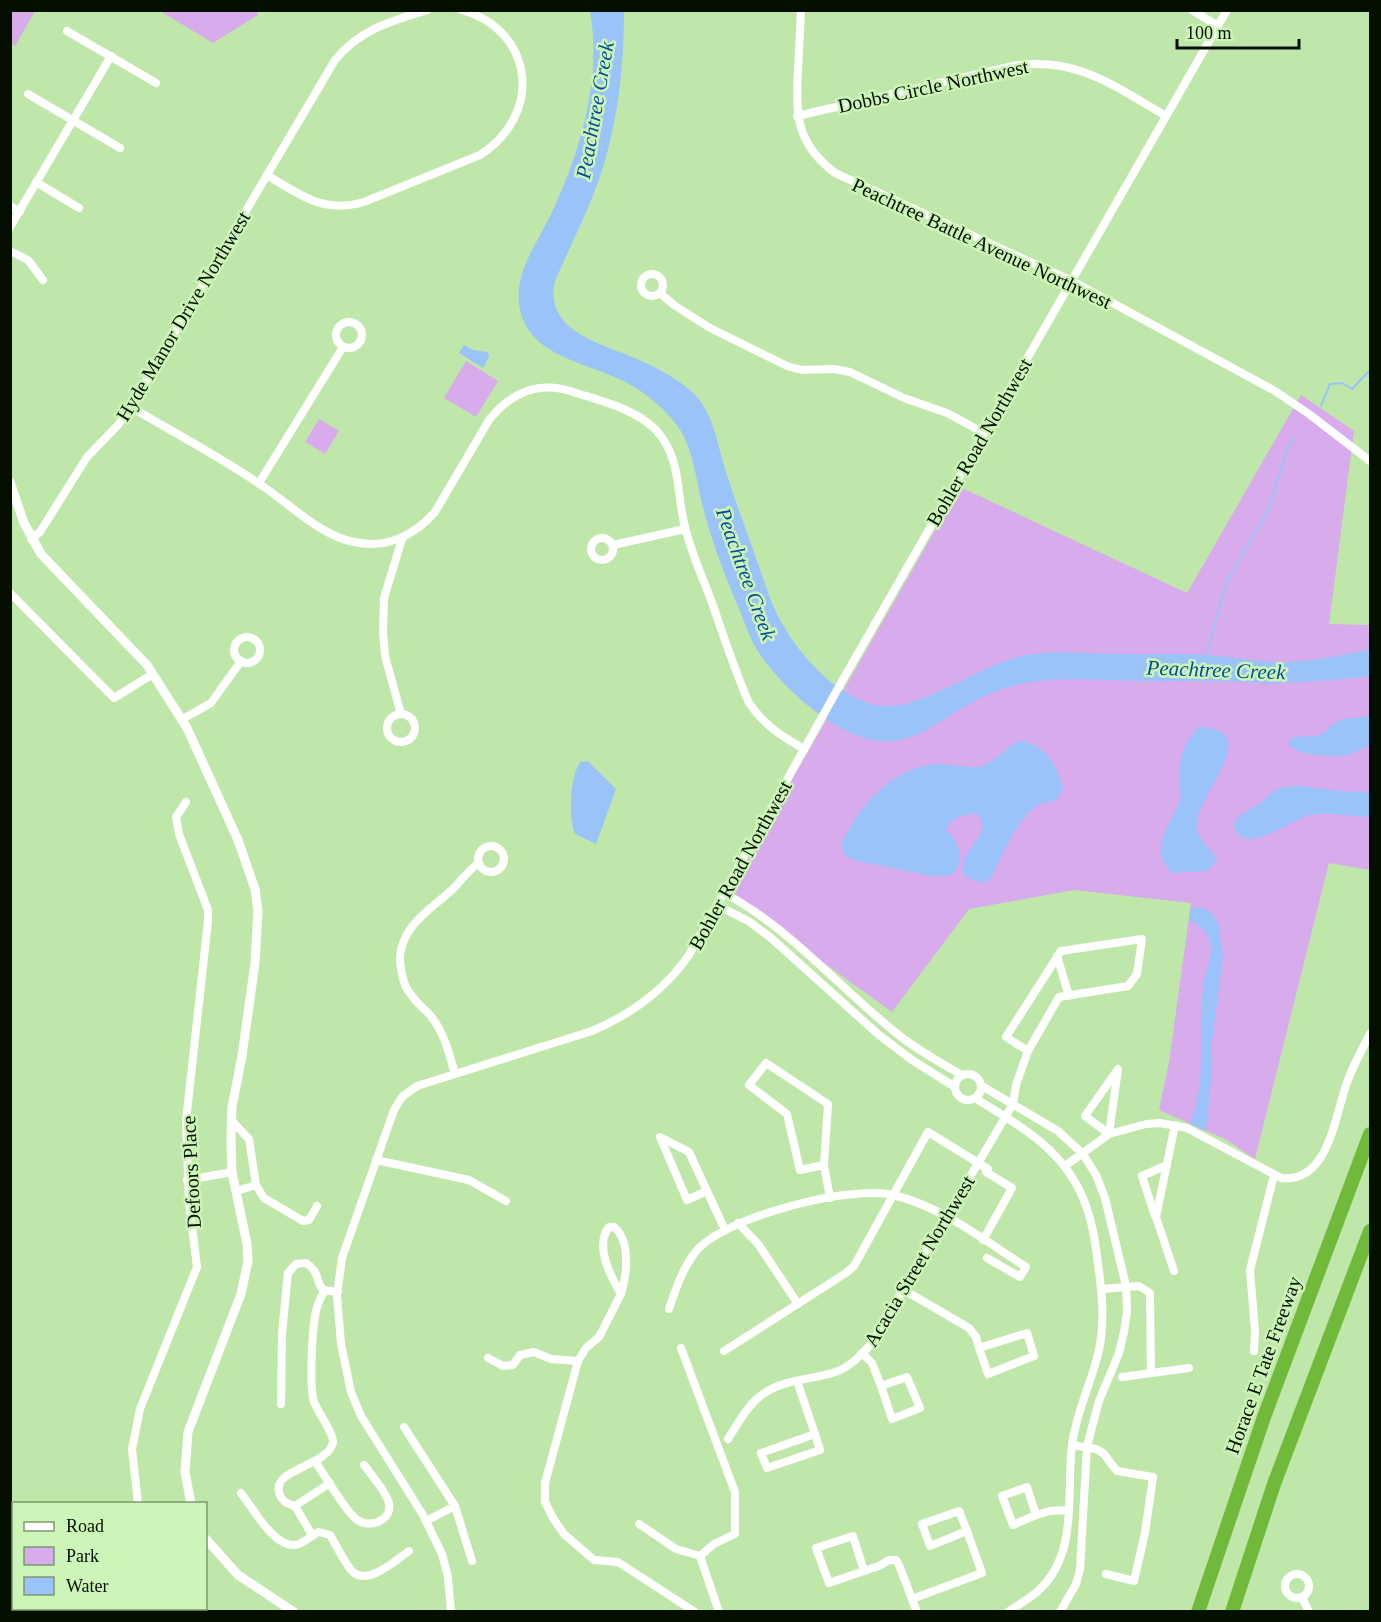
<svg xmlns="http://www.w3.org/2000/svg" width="1381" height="1622" viewBox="0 0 1381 1622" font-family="'Times New Roman',serif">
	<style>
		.green { fill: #d7abec }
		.water { fill: #9ac4f9 }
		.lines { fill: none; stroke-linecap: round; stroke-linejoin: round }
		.stream { stroke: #9ac4f9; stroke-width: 2 }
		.minor { stroke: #fff; stroke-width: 8 }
		.tertiary { stroke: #fff; stroke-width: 9 }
		.motorway { stroke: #71b93b; stroke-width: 14 }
		.labels { text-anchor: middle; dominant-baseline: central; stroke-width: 5; stroke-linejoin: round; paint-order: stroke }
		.street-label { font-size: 20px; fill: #040f00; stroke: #cdf5b7 }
		.water-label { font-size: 21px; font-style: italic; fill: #004e9a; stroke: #cdf5b7 }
	</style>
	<rect width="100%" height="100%" fill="#c0e7aa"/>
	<g class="green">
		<polygon points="10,11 35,11 15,46 11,42"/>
		<polygon points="257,11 258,15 213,43 160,11"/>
		<polygon points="466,361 498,381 476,417 444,398"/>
		<polygon points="1301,395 1354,431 1329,624 1370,625 1370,870 1329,863 1255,1159 1225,1139 1159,1110 1169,1062 1191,903 1074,890 969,909 892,1012 727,893 960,487 1187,593"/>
		<polygon points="319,419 339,431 325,454 305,442"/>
	</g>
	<g class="water">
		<path d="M 590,11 L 624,11 C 624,62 619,112 605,161 C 593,202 572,242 555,281 C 544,331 600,343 635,358 C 655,367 680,379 695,395 C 714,415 717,443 725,469 C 734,498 745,526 755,555 C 764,579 770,604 783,625 C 802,658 840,700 880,706 C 922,711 981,663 1027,655 C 1058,650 1092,654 1124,654 C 1150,655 1178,653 1205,655 C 1233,657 1262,663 1290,662 C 1317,661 1344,654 1370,650 L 1370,676 C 1340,679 1309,683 1278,683 C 1257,684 1236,681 1214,681 C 1188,681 1162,682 1136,681 C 1095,680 1056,676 1016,685 C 1000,689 983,696 969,704 C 940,720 916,744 880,741 C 837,738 779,685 757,650 C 750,638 745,624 740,611 C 726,578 713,546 704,511 C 696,483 694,447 676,424 C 663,407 646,393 627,383 C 589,362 524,357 519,303 C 515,270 540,239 553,210 C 581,149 602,79 590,11 Z"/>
		<polygon points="464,345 473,350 488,352 489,357 483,368 459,353"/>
		<path d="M 1370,716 L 1370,745 C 1363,748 1355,753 1347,755 C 1335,758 1299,755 1290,746 L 1288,742 L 1293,737 L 1318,736 L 1323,734 L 1332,725 L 1343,719 Z"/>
		<path d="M 1199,727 C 1269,730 1191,798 1197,829 C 1199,842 1212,849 1217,860 L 1207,871 L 1172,873 C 1146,847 1172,824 1180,800 C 1182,795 1179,787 1179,782 C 1179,760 1183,742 1199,727 Z"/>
		<path d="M 1018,741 C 1044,741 1059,768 1063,790 L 1055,801 C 1051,802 1045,802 1041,804 C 1020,811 1000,860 990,879 L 985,883 C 975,881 967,880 962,871 C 963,867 963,861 965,857 C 972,843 992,830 977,814 C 964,814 951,817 946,830 C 960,842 967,864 950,876 L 930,876 L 853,860 L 844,854 L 841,844 C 861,804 891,767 939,764 C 953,764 972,770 985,765 C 997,760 1006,747 1018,741 Z"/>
		<path d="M 588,761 L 616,789 L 596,844 L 575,834 C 568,816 570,778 580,762 Z"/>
		<path d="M 1302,786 L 1338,791 L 1370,792 L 1370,817 C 1351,816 1329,812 1310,815 C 1293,818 1241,860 1234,825 C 1239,813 1249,811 1259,804 C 1266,799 1270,792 1278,789 C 1285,786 1294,786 1302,786 Z"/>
		<path d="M 1199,907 L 1210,912 L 1218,921 L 1223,957 L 1212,1041 L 1211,1081 L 1206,1131 L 1190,1124 C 1208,1081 1197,1033 1203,988 C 1205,972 1215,954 1209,938 C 1206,930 1196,924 1189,920 L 1191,909 Z"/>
	</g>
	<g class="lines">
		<g class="stream">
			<polyline points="10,11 11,10"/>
			<polyline points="1321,406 1330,384 1342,383 1352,389 1370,370"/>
			<polyline points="1206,656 1226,583 1269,509 1288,446 1295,439"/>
		</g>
		<g class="minor">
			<path d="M 427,10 C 391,21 359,30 335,60 L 267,175 C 300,195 324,214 364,202 L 480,155 C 543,115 535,31 462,10"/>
			<path d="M 801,10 C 800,31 799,51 798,71 C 795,116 797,144 835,173 L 1072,281 L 1275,391 L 1309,414 L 1370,461"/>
			<polyline points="1192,10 1218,26"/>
			<polyline points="67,31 156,83"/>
			<polyline points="28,94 120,148"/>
			<path d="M 797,116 L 1013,66 C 1076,56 1114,86 1166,116"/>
			<polyline points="36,182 79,208"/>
			<polyline points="10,206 20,212"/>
			<polyline points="10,227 111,56"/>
			<polyline points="10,251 28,260 43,280"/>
			<circle cx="652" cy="285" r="11"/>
			<polyline points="660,293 674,305 710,328 787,366 802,370 834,369 850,372 904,398 947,413 984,433"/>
			<circle cx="349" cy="335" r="13"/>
			<path d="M 131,407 C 174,433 219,456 261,485 C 290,504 319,535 354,542 C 386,549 414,536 435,512 L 489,420 C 510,393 539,380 573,392 C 601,401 633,408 655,429 C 682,457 676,493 685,527 C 691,552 702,576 711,600 C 723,634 734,669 749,703 C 764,725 781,736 804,749"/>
			<polyline points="259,483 343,347"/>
			<circle cx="602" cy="549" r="11"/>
			<polyline points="31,539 40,532 87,457 118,425 131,407 267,175"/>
			<polyline points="613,545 685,529"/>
			<polyline points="10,593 114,698 153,674"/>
			<circle cx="247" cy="650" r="13"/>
			<polyline points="401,714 385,656 383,632 384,598 402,539"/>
			<circle cx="401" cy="728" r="14"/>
			<polyline points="181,720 211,703 241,661"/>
			<circle cx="491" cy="859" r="13"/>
			<path d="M 724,893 C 792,929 840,989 900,1036 C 919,1051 941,1063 962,1075"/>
			<polyline points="717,905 750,922 771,938 879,1035 912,1060 955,1087"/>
			<polygon points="1142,939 1137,974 1128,986 1059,997 1028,1051 1006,1037 1061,951"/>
			<polyline points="1057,956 1069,996"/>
			<polygon points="1118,1069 1109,1134 1085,1116"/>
			<path d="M 455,1074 C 449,1053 444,1032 430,1015 C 421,1006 412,999 406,987 C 402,979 401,970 400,961 C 399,927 431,909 453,889 C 462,880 468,870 479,863"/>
			<circle cx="968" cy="1087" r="13"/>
			<polyline points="982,1086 1058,1131 1083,1154 1096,1175 1105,1198 1126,1286 1127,1312 1124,1332 1119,1353 1099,1401 1087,1446 1080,1570 1076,1584 1060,1612"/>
			<path d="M 975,1098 C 1026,1130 1071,1153 1089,1215 C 1094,1231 1096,1247 1098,1264 C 1102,1292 1105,1321 1099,1350 C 1092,1382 1076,1412 1072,1445 C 1066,1495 1079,1554 1038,1591 C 1029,1599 1018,1605 1008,1612"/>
			<polyline points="231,1120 249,1139 256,1185 264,1198 303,1221 309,1220 317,1206"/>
			<polyline points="376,1160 469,1180 506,1201"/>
			<polyline points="824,1165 800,1170 787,1114 749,1085 766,1063 828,1104 824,1165 830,1198"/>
			<path d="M 1065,1166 L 1109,1134 L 1146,1124 L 1160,1123 L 1187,1128 L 1281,1178 C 1330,1184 1335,1112 1348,1080 C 1354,1064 1362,1049 1370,1034"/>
			<polyline points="187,1180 232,1172"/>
			<polyline points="236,1191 256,1185"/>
			<polyline points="707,1191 687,1200 660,1137 689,1152 725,1230"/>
			<polyline points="1155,1216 1142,1176 1167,1165"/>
			<polyline points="738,1223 758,1244 798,1304"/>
			<polyline points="1174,1271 1156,1217 1175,1125"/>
			<polyline points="1102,1289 1139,1286 1150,1293 1151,1373"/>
			<path d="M 325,1290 C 322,1295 319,1301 317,1307 C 312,1325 309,1385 314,1402 C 318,1412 335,1436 333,1443 C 327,1466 273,1469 279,1492 C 281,1501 287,1504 295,1506 L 330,1483"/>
			<polyline points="904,1290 969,1328 976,1337 979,1348"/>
			<path d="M 621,1294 C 627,1275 631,1241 614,1227 L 609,1227 C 594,1246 611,1277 621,1294 L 599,1337 L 586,1348 L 578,1361 L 545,1483 L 545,1502 L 553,1518 L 564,1534 L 594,1560 L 618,1562 L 695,1612"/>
			<path d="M 669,1309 C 676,1288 684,1264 699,1248 C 730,1216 850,1185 893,1195 C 941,1206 985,1241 1026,1267 L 1020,1277 L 987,1258"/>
			<polygon points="1027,1333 1034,1356 988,1374 979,1348"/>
			<polyline points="681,1348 735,1492 735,1534 714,1544 700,1556 719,1612"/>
			<polyline points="724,1351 846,1273 854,1266 928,1132 988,1169 986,1172 1012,1188 983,1240"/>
			<polyline points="1254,1351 1255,1331 1250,1270 1274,1175"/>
			<polyline points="862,1353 872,1363 881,1386"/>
			<polyline points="488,1358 503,1366 513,1365 520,1355 534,1352 551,1359 578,1361"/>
			<polygon points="907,1377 920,1408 892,1419 881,1386"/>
			<polyline points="1122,1377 1189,1368"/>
			<polyline points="797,1381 815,1434"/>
			<path d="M 281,1404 L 282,1334 L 287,1282 L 288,1273 L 296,1264 L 306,1263 C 320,1272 315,1280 323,1290 L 338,1292"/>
			<polyline points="404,1427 455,1506 472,1561"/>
			<polygon points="815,1434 820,1450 767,1468 761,1453"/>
			<path d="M 728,1439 C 739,1422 748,1403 766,1392 C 788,1378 815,1380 838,1371 C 851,1366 862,1354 871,1344 L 1013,1104 L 1016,1085 L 1028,1051"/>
			<polyline points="1072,1445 1096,1449 1103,1453 1117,1471 1153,1477 1145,1533 1134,1581 1106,1574"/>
			<path d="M 315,1461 C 325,1476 344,1509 356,1519 C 367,1529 392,1522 389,1504 C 388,1494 371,1474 364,1465"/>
			<polygon points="1027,1487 1036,1515 1013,1525 1002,1496"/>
			<path d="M 241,1493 C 253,1508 276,1552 299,1544 C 306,1541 312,1535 319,1532 L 330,1535 C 337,1546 343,1561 352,1571 C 367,1587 396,1560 409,1551"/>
			<polyline points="138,1504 132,1449 140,1409 197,1267 189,1202 186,1121 208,921 208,910 179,834 176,817 186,802"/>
			<polyline points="295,1506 312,1535"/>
			<polygon points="959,1511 967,1531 930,1546 922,1524"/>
			<polyline points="1036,1515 1050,1511 1069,1510"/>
			<polyline points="426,1521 455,1506"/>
			<polyline points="639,1524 676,1549 700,1556"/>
			<polygon points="853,1536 864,1571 829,1583 816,1548"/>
			<polyline points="864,1571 879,1566 889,1560 896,1560 899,1565 917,1612"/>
			<circle cx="1297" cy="1586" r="12"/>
			<polyline points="1302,1597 1309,1612"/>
			<polyline points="912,1599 982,1573 967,1531"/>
			<polyline points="72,1612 75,1608"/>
			<path d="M 451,1612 L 448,1577 L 442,1554 L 423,1515 L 361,1416 L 351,1392 L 341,1344 L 337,1295 L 342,1258 L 394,1110 L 402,1097 L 417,1086 L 592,1031 C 632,1014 664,991 689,955 L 845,676 L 1227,10"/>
		</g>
		<g class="tertiary">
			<polyline points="10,482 24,523 41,554 147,665 187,728 238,840 255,889 258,911 255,963 242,1056 232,1107 231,1141 232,1172 247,1244 248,1261 241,1294 188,1432 185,1472 191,1504"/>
			<polyline points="206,1539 238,1575 294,1612"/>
		</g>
		<g class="motorway">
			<polyline points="1198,1612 1264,1417 1370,1134"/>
			<polyline points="1232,1612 1274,1484 1370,1231"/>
		</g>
	</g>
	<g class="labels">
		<g class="street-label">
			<text transform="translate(933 86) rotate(-12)">Dobbs Circle Northwest</text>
			<text transform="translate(982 243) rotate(25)">Peachtree Battle Avenue Northwest</text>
			<text transform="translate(183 316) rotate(-59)">Hyde Manor Drive Northwest</text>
			<text transform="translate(979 442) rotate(-60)">Bohler Road Northwest</text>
			<text transform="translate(740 865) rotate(-61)">Bohler Road Northwest</text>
			<text transform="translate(191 1172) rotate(-93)">Defoors Place</text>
			<text transform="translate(919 1261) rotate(-59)">Acacia Street Northwest</text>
			<text transform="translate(1263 1365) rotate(-70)">Horace E Tate Freeway</text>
		</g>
		<g class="water-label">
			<text transform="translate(595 110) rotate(-80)">Peachtree Creek</text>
			<text transform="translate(746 574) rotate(70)">Peachtree Creek</text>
			<text transform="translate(1216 670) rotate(2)">Peachtree Creek</text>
		</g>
	</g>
	<rect width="1381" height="1622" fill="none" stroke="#040f00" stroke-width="24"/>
	<rect x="12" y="1502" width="195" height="108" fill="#cdf5b7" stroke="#7d996e" stroke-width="1.5"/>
	<rect x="24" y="1522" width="30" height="9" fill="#ffffff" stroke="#7d996e" stroke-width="1.5"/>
	<text x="66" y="1532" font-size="18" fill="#040f00">Road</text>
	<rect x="24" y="1547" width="30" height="18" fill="#d7abec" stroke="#7d996e" stroke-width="1.5"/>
	<text x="66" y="1562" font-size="18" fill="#040f00">Park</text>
	<rect x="24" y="1577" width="30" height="18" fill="#9ac4f9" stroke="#7d996e" stroke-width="1.5"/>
	<text x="66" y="1592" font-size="18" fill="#040f00">Water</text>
	<path d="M1177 39v9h122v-9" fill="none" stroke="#040f00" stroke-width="3"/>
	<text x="1186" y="39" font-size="18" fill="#040f00" stroke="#cdf5b7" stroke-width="4.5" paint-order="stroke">100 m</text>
</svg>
